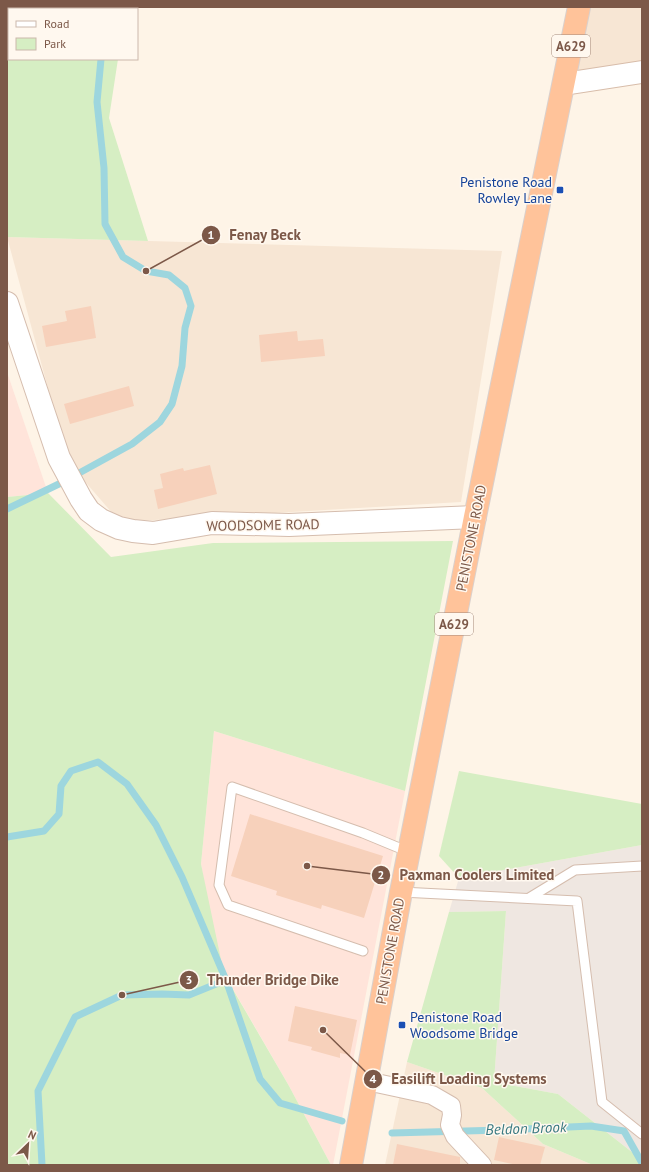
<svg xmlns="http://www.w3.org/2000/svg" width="649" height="1172" viewBox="0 0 649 1172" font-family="'PT Sans',sans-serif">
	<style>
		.residential { fill: #f7e6d4 }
		.commercial { fill: #ffe4da }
		.industrial { fill: #efe7e1 }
		.green { fill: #d6eec3 }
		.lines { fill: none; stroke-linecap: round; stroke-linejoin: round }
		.stream { stroke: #9dd6de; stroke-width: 7 }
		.building { fill: #f7d1bb }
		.service-casing { stroke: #d5bdae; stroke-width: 11 }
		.minor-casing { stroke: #d5bdae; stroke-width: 20 }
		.tertiary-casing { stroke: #d5bdae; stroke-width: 24 }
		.secondary-casing { stroke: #d8bdaa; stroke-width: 24 }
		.trunk-casing { stroke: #dad0cc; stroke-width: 24 }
		.service { stroke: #fff; stroke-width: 9 }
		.minor { stroke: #fff; stroke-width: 18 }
		.tertiary { stroke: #fff; stroke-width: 22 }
		.secondary { stroke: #fff; stroke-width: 22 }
		.trunk { stroke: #ffc39a; stroke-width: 22 }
		.transit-dot { fill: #1a4fb4; stroke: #fff8ef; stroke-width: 1.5 }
		.labels { text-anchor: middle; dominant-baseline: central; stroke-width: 3; stroke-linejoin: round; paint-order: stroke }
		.shield { fill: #fff8ef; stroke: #a3887a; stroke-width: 1 }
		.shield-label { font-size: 13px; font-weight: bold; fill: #7c5848 }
		.transit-label { font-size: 14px; fill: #164399; stroke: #fff8ef; text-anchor: end }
		.street-label { font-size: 14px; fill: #7c5848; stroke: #fff8ef }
		.water-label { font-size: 15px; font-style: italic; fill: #397982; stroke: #fff8ef }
		.leader { fill: none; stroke: #7c5848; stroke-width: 1.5 }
		.callout-dot { fill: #7c5848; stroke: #fff8ef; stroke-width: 1.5 }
		.mark-label { font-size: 12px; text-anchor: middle; font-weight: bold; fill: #fff }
		.callout-label { font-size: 15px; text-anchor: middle; font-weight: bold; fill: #7c5848; stroke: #fff8ef; stroke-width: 3; stroke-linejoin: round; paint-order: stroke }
	</style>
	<rect width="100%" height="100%" fill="#fef4e7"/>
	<g class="residential">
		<polygon points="579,7 642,7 642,72 564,84"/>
		<polygon points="7,237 502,251 461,502 120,522 68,462"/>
		<polygon points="407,1062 482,1088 543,1144 593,1165 385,1165"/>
	</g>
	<g class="commercial">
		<polygon points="7,372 48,493 7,497"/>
		<polygon points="214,731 405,791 333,1165 331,1165 289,1086 218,963 201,864"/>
	</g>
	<polygon class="industrial" points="642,845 642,1160 558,1094 494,1082 506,911 449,912 459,878"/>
	<g class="green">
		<polygon points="7,7 127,7 127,9 9,9 9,59 118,59 109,118 148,241 7,237"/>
		<polygon points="48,493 111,557 213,543 453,541 405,791 214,731 201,864 224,974 289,1086 331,1165 7,1165 7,497"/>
		<polygon points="459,771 642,804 642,845 459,878 439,856"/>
		<polygon points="506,911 494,1082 558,1094 642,1160 642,1165 593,1165 543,1144 482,1088 407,1062 449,912"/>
	</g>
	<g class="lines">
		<g class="stream">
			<polyline points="112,9 113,7"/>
			<polyline points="7,509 61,483 132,444 160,422 172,404 182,366 185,328 191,306 185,288 169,275 146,271 123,257 105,224 104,168 97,102 101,59"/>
			<polyline points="7,837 44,831 59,814 61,786 71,771 98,762 127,784 156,825 182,877 226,980 189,995 162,994 122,995 75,1017 38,1091 42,1165"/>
			<polyline points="226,980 260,1079 280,1103 342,1121"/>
			<polyline points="392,1133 502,1130 591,1126 624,1131 642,1163"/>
		</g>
	</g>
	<g class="building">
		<polygon points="91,306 96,338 46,347 42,326 67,321 65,311"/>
		<polygon points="297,331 298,341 323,339 325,356 261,362 259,335"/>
		<polygon points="129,386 134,406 70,424 64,404"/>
		<polygon points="210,465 217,494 158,509 154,490 163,488 160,474 183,468 184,471"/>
		<polygon points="250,814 383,856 364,918 322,905 321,909 276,895 277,891 231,876"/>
		<polygon points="295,1006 357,1020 350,1055 340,1053 340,1058 311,1050 312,1047 288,1041"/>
		<polygon points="499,1137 545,1147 540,1165 517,1165 494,1160"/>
		<polygon points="397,1144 460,1157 460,1165 393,1165"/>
	</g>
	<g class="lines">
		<g class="service-casing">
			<g id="service">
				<polyline points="401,892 577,901 602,1102 642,1134"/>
				<polyline points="529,898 575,870 642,866"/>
				<polyline points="363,951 228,905 219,885 232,787 363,833 409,852"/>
			</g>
		</g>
		<g class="minor-casing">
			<polyline id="minor" points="367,1081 432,1095 451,1106 452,1115 450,1125 455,1136 482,1165"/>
		</g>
		<g class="tertiary-casing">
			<polyline id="tertiary" points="7,303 59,458 81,499 89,511 101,520 119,528 133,531 153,533 212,523 289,525 475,517"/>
		</g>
		<g class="secondary-casing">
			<polyline id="secondary" points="564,84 642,72"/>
		</g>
		<g class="trunk-casing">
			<polyline id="trunk" points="351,1165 401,892 475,517 579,7"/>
		</g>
		<use href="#service" class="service"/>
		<use href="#minor" class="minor"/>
		<use href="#tertiary" class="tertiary"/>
		<use href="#secondary" class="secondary"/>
		<use href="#trunk" class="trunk"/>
	</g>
	<g class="transit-dot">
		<rect x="556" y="186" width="8" height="8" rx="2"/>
		<rect x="398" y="1021" width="8" height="8" rx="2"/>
	</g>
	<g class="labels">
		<g class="shield">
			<rect x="552" y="35" width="38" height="22" rx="3"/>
			<rect x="435" y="613" width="38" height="22" rx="3"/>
		</g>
		<g class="shield-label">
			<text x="571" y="46">A629</text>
			<text x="454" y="624">A629</text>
		</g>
		<g class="transit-label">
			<text x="552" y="182">Penistone Road<tspan x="552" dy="16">Rowley Lane</tspan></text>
			<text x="410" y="1017" text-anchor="start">Penistone Road<tspan x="410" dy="16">Woodsome Bridge</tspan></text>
		</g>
		<g class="street-label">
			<text transform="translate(263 525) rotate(-1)">WOODSOME ROAD</text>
			<text transform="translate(471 538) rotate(-79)">PENISTONE ROAD</text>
			<text transform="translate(390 951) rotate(-80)">PENISTONE ROAD</text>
		</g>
		<g class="water-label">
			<text transform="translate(526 1128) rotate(-2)">Beldon Brook</text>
		</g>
	</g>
	<path class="leader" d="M146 271L211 235M307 866L381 875M122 995L189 980M323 1030L373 1079"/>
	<g class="callout-dot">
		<circle cx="146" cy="271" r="4"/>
		<circle cx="307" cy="866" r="4"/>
		<circle cx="122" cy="995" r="4"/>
		<circle cx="323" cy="1030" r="4"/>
		<circle cx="211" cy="235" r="10"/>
		<circle cx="381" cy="875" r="10"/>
		<circle cx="189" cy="980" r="10"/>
		<circle cx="373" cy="1079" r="10"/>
	</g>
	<g class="mark-label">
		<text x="211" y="239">1</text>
		<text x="381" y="879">2</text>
		<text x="189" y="984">3</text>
		<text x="373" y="1083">4</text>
	</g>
	<g class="callout-label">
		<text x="265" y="240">Fenay Beck</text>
		<text x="477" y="880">Paxman Coolers Limited</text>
		<text x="273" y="985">Thunder Bridge Dike</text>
		<text x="469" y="1084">Easilift Loading Systems</text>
	</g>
	<rect width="649" height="1172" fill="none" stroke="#7c5848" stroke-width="16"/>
	<rect x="8" y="8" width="130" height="52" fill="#fff8ef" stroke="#cbb8ac"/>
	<rect x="16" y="21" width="20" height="6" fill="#ffffff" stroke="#cbb8ac"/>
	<text x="44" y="28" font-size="12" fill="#7c5848">Road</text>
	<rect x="16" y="38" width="20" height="12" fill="#d6eec3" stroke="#cbb8ac"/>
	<text x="44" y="48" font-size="12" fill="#7c5848">Park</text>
	<g transform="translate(28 1144) rotate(25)" stroke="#fff8ef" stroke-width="3" paint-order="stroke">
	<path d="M0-3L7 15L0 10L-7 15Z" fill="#7c5848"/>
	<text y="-6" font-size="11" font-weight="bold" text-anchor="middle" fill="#7c5848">N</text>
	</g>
</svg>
